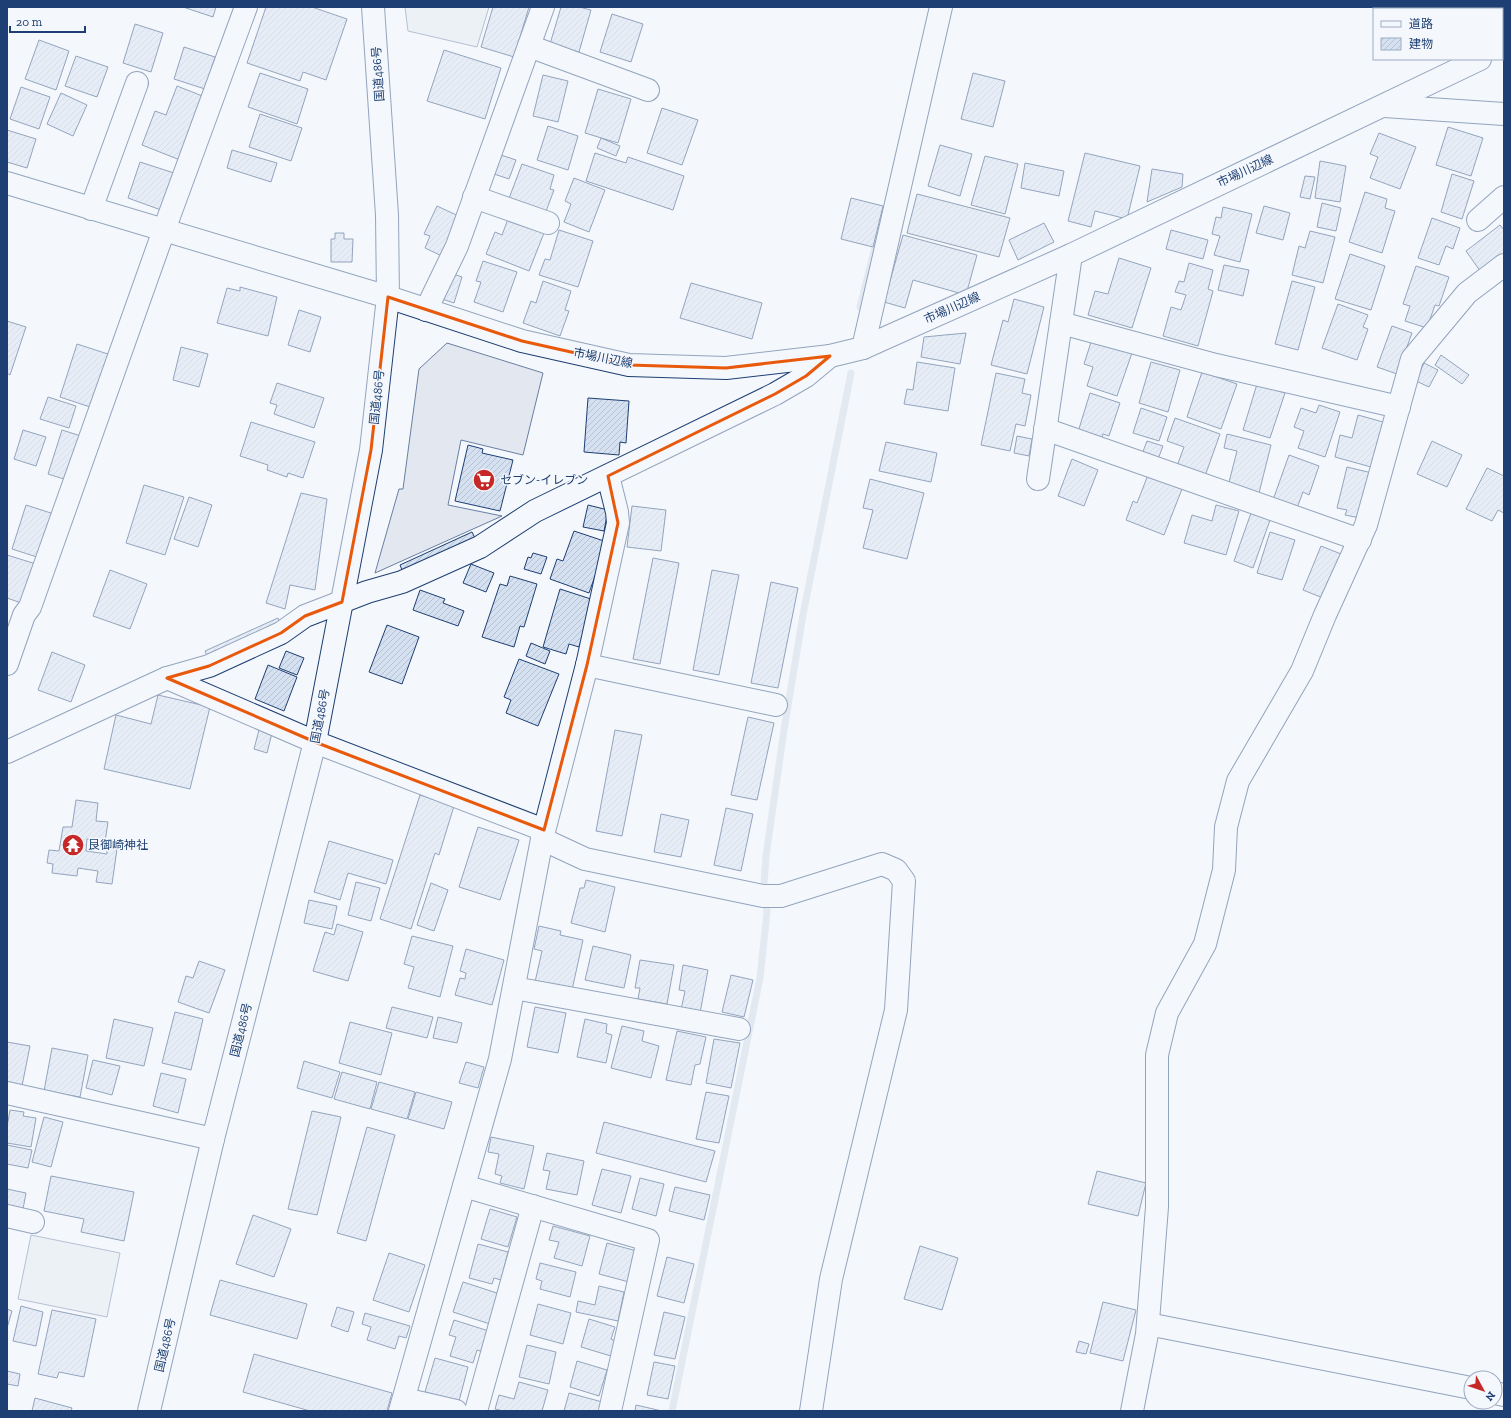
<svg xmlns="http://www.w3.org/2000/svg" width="1511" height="1418" viewBox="0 0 1511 1418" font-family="'Zilla Slab','Noto Sans JP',serif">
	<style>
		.parking { fill: #e3e8f0; stroke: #687fa3 }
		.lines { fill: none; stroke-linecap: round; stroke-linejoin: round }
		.stream { stroke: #cfd7e4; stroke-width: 7 }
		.building { fill: url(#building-hatch); stroke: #1d3f73 }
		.minor-casing { stroke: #1d3f73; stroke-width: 24 }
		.tertiary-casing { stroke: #1d3f73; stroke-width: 24 }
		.secondary-casing { stroke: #1d3f73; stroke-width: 24 }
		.trunk-casing { stroke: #1d3f73; stroke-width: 24 }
		.minor { stroke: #f4f7fb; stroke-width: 22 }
		.tertiary { stroke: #f4f7fb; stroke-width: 22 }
		.secondary { stroke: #f4f7fb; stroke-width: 22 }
		.trunk { stroke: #f4f7fb; stroke-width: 22 }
		.marked { fill: none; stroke: #e8590c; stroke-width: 3; stroke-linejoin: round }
		.labels { text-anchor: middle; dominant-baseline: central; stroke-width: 3; stroke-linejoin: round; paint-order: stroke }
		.street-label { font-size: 12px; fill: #1d3f73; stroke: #f4f7fb }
		.poi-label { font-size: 12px; fill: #1d3f73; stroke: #f4f7fb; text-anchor: start }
	</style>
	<defs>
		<pattern id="building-hatch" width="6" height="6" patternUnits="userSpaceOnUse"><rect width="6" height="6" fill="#d5e0f0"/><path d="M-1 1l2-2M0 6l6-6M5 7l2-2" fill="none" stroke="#b6c1d1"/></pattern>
	</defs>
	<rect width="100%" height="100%" fill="#f4f7fb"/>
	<g class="parking">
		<polygon points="405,7 489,7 477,47 408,31"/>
		<polygon points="447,343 543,373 523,455 461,440 448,505 502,516 375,573 399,489 403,489 419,369"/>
		<polygon points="31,1235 120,1253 107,1317 18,1299"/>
	</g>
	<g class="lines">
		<g class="stream">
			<polyline points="860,307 876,243"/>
			<polyline points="672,1411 760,978 767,912 764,885 766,856 784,730 803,615 851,373"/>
		</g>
	</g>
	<g class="building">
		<polygon points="183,7 216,7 213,17"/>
		<polygon points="266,7 312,7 347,19 326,80 303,72 300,81 247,63"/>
		<polygon points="493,7 529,7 514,57 481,47"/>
		<polygon points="561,7 579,7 591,10 579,52 550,44"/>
		<polygon points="1418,7 1479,7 1479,9 1417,9"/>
		<polygon points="612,14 643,24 631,62 600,52"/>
		<polygon points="135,24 163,33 151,72 123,63"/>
		<polygon points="39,40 69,51 56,90 25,79"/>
		<polygon points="184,47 215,57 205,89 174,79"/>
		<polygon points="444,50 501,68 485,119 427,101"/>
		<polygon points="76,56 108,67 97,97 65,86"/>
		<polygon points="260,73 308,89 297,124 248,107"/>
		<polygon points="973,73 1005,81 993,127 961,119"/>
		<polygon points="543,75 568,81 558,122 533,116"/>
		<polygon points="177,86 205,97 180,160 142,145 155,111 166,115"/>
		<polygon points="21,87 50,97 39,129 10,119"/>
		<polygon points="598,89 631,99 618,143 585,133"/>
		<polygon points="61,93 87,105 73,136 47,124"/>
		<polygon points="662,108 698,120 682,165 647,153"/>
		<polygon points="260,114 302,128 291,161 249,147"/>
		<polygon points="548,126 578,136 568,170 537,160"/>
		<polygon points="1448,127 1483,138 1471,176 1436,165"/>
		<polygon points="7,130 36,139 27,168 7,162"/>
		<polygon points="1379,133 1416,147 1400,189 1370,178 1378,157 1370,154"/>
		<polygon points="601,138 620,146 616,156 597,148"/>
		<polygon points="940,145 972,154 960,196 928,186"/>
		<polygon points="232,150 277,163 271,182 227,168"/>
		<polygon points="595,153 626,163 628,157 684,176 673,210 586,181"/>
		<polygon points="1085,153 1140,166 1127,219 1095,211 1091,227 1068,221"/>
		<polygon points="498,154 516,160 509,179 491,173"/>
		<polygon points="985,156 1018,164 1005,214 971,205"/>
		<polygon points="1320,161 1346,166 1340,202 1315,198"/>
		<polygon points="140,162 174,173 161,210 128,198"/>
		<polygon points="1025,163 1064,171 1059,196 1021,188"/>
		<polygon points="522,164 554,175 550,189 554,190 545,214 508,201"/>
		<polygon points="1152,169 1183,174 1182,187 1147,202"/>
		<polygon points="1452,174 1474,181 1462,219 1441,212"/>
		<polygon points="1305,176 1315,177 1310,199 1300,197"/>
		<polygon points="574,178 605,190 589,232 564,222 571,204 565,201"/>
		<polygon points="1365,192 1387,199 1385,208 1395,211 1382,253 1349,242"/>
		<polygon points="917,194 1010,218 999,257 907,233"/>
		<polygon points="851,198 883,206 873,247 841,239"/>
		<polygon points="1322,203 1341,208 1336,231 1317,227"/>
		<polygon points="437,206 465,219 446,258 425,248 430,236 424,234"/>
		<polygon points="1264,206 1290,213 1283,240 1256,233"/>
		<polygon points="1223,207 1252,214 1240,262 1214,255 1220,236 1212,234 1216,217 1221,218"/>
		<polygon points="1432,218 1460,228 1453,249 1446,246 1439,265 1418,258"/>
		<polygon points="508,219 544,233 529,271 486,254 495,232 502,235"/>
		<polygon points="1044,223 1054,242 1018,260 1009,240"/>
		<polygon points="1500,225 1504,230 1504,259 1483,275 1466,251"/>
		<polygon points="559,230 593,241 578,287 539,275 545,259 550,260"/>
		<polygon points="1171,230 1208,240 1203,259 1166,249"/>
		<polygon points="1310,231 1335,237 1323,283 1292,275 1299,246 1305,248"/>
		<polygon points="335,233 344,233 344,239 353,239 352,262 331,262 331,239 335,239"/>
		<polygon points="903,235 977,255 966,295 913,280 905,308 884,302"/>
		<polygon points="1350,254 1385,266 1371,310 1335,299"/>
		<polygon points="1119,258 1151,268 1132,328 1088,315 1095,291 1108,294"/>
		<polygon points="483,261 517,272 503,312 474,302 481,282 476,281"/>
		<polygon points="1189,263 1213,270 1208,289 1213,291 1198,346 1163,336 1171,307 1181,310 1186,295 1175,292 1179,281 1184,282"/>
		<polygon points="1224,265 1249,270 1243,296 1218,290"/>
		<polygon points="1416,266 1449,277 1439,306 1435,305 1427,328 1405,321 1410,306 1403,304"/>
		<polygon points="448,272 462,277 454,303 439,298"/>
		<polygon points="543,281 571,291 565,310 569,311 560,336 523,323 531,301 536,303"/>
		<polygon points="1292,281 1315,287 1298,350 1275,344"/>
		<polygon points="691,283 762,303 752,339 680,318"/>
		<polygon points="240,287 277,297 268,336 217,323 227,288 240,291"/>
		<polygon points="1014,299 1044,307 1027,374 991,365 1003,320 1008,322"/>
		<polygon points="1338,304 1368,315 1363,327 1368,329 1357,360 1322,348"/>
		<polygon points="299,310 321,317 310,352 288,345"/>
		<polygon points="7,321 26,327 10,375 7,373"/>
		<polygon points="1392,326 1412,333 1397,374 1377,367"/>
		<polygon points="966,333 960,364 921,357 924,337"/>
		<polygon points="1092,339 1132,353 1117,396 1087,386 1093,367 1084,364"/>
		<polygon points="77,344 111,355 93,408 60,397"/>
		<polygon points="181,347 208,354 199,387 173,380"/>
		<polygon points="1441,355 1469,375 1462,384 1435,365"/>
		<polygon points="917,362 955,368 948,411 904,404 907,389 913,390"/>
		<polygon points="1151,362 1180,370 1168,412 1139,403"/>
		<polygon points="1424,363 1438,370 1429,387 1416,381"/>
		<polygon points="1202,372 1237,384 1221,429 1187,417"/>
		<polygon points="996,373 1025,379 1022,393 1031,395 1025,426 1016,424 1010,451 981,445"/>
		<polygon points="277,383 324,398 314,428 274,414 277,405 270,403"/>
		<polygon points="1257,384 1285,393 1270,438 1243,430"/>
		<polygon points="1090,393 1120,403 1109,436 1103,434 1101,440 1078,432"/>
		<polygon points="48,397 76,406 69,428 40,419"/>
		<polygon points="588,398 629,401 626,443 620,442 619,455 584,452"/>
		<polygon points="1319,405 1340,412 1325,457 1298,448 1304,431 1294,427 1301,408 1316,413"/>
		<polygon points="1141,408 1167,417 1159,441 1133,433"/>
		<polygon points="1358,415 1383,422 1371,467 1335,457 1340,435 1352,438"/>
		<polygon points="1175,418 1220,434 1205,476 1177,466 1184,447 1167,441"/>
		<polygon points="251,422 315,442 303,478 288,473 287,477 267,470 268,465 240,456"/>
		<polygon points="23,430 46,437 36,466 14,459"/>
		<polygon points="62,430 84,437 70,481 48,474"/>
		<polygon points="1227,434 1271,445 1259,493 1228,486 1237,451 1224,448"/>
		<polygon points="1017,436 1032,439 1029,456 1014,453"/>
		<polygon points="1147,441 1163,446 1158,459 1142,454"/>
		<polygon points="1432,441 1462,455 1447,487 1417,474"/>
		<polygon points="886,442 937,453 931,482 879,471"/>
		<polygon points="468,445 483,449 482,453 513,460 500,511 455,501"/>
		<polygon points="1289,455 1319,466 1309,495 1303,492 1297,508 1273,500"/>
		<polygon points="1072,459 1098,470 1084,506 1058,496"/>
		<polygon points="1347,467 1372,473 1360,518 1345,515 1347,510 1337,508"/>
		<polygon points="1487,468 1504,476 1504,513 1498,510 1492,521 1466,509"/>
		<polygon points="1148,475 1182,489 1164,535 1126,520 1133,501 1137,503"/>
		<polygon points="870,479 924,493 907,559 863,548 873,510 863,508"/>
		<polygon points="144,485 184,497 165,555 126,543"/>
		<polygon points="301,493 327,499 315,590 290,585 285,609 266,603"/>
		<polygon points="189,497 212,505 198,547 174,539"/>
		<polygon points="26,505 54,514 40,558 12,549"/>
		<polygon points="588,505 608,510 604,531 583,527"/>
		<polygon points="1216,505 1239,511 1226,555 1184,543 1192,515 1212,521"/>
		<polygon points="632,506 666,510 661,551 627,547"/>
		<polygon points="1251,513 1270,520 1253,568 1234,561"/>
		<polygon points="574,531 607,542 589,593 550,579 557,559 563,561"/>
		<polygon points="472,532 477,542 404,575 400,565"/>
		<polygon points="1270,532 1295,540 1282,580 1257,573"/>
		<polygon points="1321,546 1346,556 1323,598 1303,590"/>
		<polygon points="533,553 547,557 541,574 524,569 528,557 531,558"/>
		<polygon points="7,555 36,564 24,604 7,598"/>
		<polygon points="653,558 679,563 660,664 633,659"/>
		<polygon points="471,564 494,573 486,592 463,583"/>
		<polygon points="110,570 147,584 130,629 93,616"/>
		<polygon points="712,570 739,575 719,675 693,670"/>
		<polygon points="510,576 537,584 524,627 520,626 514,647 482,637 500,584 507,586"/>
		<polygon points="771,582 798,588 778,688 751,683"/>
		<polygon points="560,589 594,600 579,647 569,644 566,654 543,647"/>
		<polygon points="420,590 445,599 443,603 464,611 458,626 413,610"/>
		<polygon points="278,618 283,629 210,662 205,651"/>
		<polygon points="387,625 419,637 402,684 369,672"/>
		<polygon points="531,643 550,651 545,664 526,656"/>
		<polygon points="286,651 304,658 297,675 279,668"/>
		<polygon points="52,652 85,665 71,702 38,690"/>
		<polygon points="519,659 559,674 538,726 506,713 511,700 504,697"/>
		<polygon points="268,665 297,677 284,711 255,699"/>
		<polygon points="158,695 210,707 190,789 104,769 116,715 151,724"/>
		<polygon points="748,717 774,723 757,800 731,795"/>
		<polygon points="259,730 272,733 267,753 254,749"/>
		<polygon points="615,730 642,735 622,836 596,831"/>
		<polygon points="420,795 454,806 439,855 435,853 411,929 380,919"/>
		<polygon points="76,800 98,803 96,821 108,822 105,842 87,839 86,851 107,854 107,848 117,849 112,884 96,882 98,871 78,868 77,876 52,873 53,864 47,863 49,850 59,851 63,827 72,827"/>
		<polygon points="726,808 753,814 741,871 714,865"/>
		<polygon points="661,814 689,820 681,857 654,852"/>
		<polygon points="478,827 519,840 500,900 459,887"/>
		<polygon points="329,841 393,860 386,884 348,873 340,900 314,892"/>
		<polygon points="586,880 615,887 605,932 571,923 580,888 584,888"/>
		<polygon points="356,882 380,888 371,921 348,915"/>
		<polygon points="431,883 448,890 434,931 417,925"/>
		<polygon points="309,900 337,906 332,929 304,923"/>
		<polygon points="337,924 363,932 348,981 313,971 325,932 334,935"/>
		<polygon points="539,926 561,931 560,935 583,940 572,990 535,982 542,951 534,949"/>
		<polygon points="412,936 453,946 440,997 408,988 414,967 404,964"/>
		<polygon points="593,946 631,955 624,988 585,980"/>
		<polygon points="466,949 504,960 492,1005 455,995 460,978 465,979 466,973 460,971"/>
		<polygon points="640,960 674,965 667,1004 638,999 640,988 635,988"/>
		<polygon points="199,961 225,970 209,1013 178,1002 186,976 193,978"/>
		<polygon points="683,965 708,970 700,1013 681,1010 685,991 679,990"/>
		<polygon points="731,975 753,980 744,1017 722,1012"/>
		<polygon points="392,1007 433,1017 427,1038 386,1028"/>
		<polygon points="535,1007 566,1013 558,1053 527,1047"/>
		<polygon points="175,1012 203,1019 191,1070 162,1063"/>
		<polygon points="438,1017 462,1023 457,1043 433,1038"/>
		<polygon points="114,1019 153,1028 144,1066 106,1058"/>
		<polygon points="585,1019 607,1024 606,1033 612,1035 606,1063 577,1057"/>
		<polygon points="350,1022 392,1033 381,1075 339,1063"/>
		<polygon points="622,1026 644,1031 642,1041 659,1046 651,1078 611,1068"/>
		<polygon points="677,1031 706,1037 700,1064 695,1065 691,1085 666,1080"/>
		<polygon points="714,1039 740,1043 731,1088 706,1083"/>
		<polygon points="7,1042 30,1046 22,1086 7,1083"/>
		<polygon points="52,1048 88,1055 80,1097 44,1091"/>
		<polygon points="93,1060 120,1066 112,1095 86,1088"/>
		<polygon points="304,1061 340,1072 332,1098 297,1088"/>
		<polygon points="466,1062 484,1067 478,1088 459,1083"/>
		<polygon points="342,1072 377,1082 370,1109 334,1099"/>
		<polygon points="161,1073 186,1079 178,1113 153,1106"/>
		<polygon points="379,1082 415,1092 407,1119 371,1109"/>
		<polygon points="416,1092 452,1102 444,1129 408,1119"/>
		<polygon points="706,1092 729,1096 719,1143 696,1139"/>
		<polygon points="10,1110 24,1112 23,1116 36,1118 31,1147 7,1143 7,1127"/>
		<polygon points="312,1111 341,1117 317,1215 288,1209"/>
		<polygon points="44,1117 63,1122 51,1167 32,1162"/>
		<polygon points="604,1122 715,1151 706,1182 596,1153"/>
		<polygon points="367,1127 395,1135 366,1241 337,1233"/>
		<polygon points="491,1137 534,1146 524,1189 500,1183 502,1176 495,1174 499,1154 488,1152"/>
		<polygon points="7,1145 32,1150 28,1168 7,1164"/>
		<polygon points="547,1153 584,1161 577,1195 546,1189 550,1171 543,1170"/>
		<polygon points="602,1169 631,1176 621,1213 592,1205"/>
		<polygon points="1097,1171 1146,1183 1138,1216 1088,1204"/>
		<polygon points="51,1176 134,1192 124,1241 81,1232 84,1219 44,1211"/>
		<polygon points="640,1178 664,1184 656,1216 632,1209"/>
		<polygon points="675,1187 710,1195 704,1220 669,1211"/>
		<polygon points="7,1189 26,1193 23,1209 7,1206"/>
		<polygon points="490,1209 517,1217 508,1247 481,1239"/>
		<polygon points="253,1215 291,1229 274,1277 236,1264"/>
		<polygon points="553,1226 590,1236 582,1266 554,1258 559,1242 549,1240"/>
		<polygon points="607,1243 637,1251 629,1282 599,1274"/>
		<polygon points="478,1244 508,1252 501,1280 494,1278 492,1284 469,1278"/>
		<polygon points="920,1246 958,1258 942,1310 904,1299"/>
		<polygon points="389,1253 425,1265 409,1312 373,1300"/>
		<polygon points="667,1257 694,1264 684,1303 657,1296"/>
		<polygon points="540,1263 576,1272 570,1297 540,1289 542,1281 536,1279"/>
		<polygon points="220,1280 307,1304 297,1339 210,1315"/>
		<polygon points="463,1282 500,1294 490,1324 453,1312"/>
		<polygon points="599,1286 624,1292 618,1321 576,1312 578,1301 595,1305"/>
		<polygon points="1103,1302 1136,1310 1123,1361 1090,1353"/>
		<polygon points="538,1304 571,1313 563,1344 530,1335"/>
		<polygon points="21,1306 43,1312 36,1346 13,1341"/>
		<polygon points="337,1307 354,1312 348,1332 331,1326"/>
		<polygon points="7,1309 12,1311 7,1328"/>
		<polygon points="52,1310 96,1319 84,1377 59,1372 57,1378 38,1374"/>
		<polygon points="664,1312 685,1317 675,1359 654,1355"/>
		<polygon points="365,1313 410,1326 406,1338 399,1336 395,1349 367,1340 371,1327 362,1324"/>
		<polygon points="589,1319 615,1327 611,1339 615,1341 611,1356 581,1347"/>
		<polygon points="454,1320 492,1332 486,1353 477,1350 473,1363 450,1356 456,1337 449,1335"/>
		<polygon points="1079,1341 1089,1344 1086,1354 1076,1352"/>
		<polygon points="527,1345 556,1352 549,1384 519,1377"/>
		<polygon points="254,1354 392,1393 387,1411 310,1411 243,1392"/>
		<polygon points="435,1358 468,1367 459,1401 425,1392"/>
		<polygon points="577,1361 607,1370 599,1396 570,1387"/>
		<polygon points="654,1362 675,1366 668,1399 647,1395"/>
		<polygon points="7,1371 20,1374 18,1386 7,1384"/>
		<polygon points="519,1382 548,1390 542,1411 503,1411 495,1409 499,1395 514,1399"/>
		<polygon points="569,1393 606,1403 605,1411 564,1411"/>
		<polygon points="35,1398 72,1408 71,1411 32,1411"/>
		<polygon points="636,1405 662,1411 635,1411"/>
	</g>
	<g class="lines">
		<g class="minor-casing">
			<g id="minor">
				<polyline points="1496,9 1496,7"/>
				<polyline points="529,46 648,90"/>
				<polyline points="1384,106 1504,114"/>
				<polyline points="474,197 548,223"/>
				<polyline points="91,209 137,83"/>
				<polyline points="1478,220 1504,197"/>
				<polyline points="426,310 457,246 543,7"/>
				<polyline points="1061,323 1216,365 1399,407"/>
				<polyline points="863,348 941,7"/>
				<polyline points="1045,429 1360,540"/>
				<polyline points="1038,479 1071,255"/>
				<polyline points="7,664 24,615 30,607 164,230 246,7"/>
				<polyline points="587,665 776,705"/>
				<polyline points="167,678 315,742 544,830"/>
				<polyline points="7,752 167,678 209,666 281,633 305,616 367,592 402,582 480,547 535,511 775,394 806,376 830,356"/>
				<polyline points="542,839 585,859 763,896 781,896 882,864 896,870 904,881 896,1010 831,1279 811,1411"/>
				<polyline points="514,988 739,1029"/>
				<polyline points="7,1093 213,1139"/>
				<polyline points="464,1186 648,1240 610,1411"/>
				<polyline points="7,1216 33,1222"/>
				<polyline points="1148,1324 1471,1388"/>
				<polyline points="1495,1393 1504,1395"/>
				<polyline points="404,1399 456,1411"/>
				<polyline points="400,1411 500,1059 542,839 587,665 618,523 617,512 608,476"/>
				<polyline points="476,1411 533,1206"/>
				<polyline points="1132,1411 1147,1334 1157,1207 1157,1055 1167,1013 1205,944 1224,870 1226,827 1238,781 1302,671 1325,615 1366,525 1412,359 1467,293 1504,265"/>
			</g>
		</g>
		<g class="tertiary-casing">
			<polyline id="tertiary" points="7,183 388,297"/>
		</g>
		<g class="secondary-casing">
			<g id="secondary">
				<polyline points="1502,48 1504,47"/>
				<polyline points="388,297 522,341 629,365 726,368 830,356 863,348 1071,255 1480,59"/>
			</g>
		</g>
		<g class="trunk-casing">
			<polyline id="trunk" points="149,1411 213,1139 315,742 371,450 388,297 387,215 373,7"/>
		</g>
		<use href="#minor" class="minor"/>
		<use href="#tertiary" class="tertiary"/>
		<use href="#secondary" class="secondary"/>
		<use href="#trunk" class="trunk"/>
	</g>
	<path d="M0 0H1511V1418H0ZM 388,297 L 522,341 L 629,365 L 726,368 L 830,356 L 806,376 L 775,394 L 608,476 L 618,523 L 587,665 L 544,830 L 315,742 L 167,678 L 209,666 L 281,633 L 305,616 L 342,602 L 371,450 Z" fill="#f4f7fb" fill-opacity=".55" fill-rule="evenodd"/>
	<path class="marked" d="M 388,297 L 522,341 L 629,365 L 726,368 L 830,356 L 806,376 L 775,394 L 608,476 L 618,523 L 587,665 L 544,830 L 315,742 L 167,678 L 209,666 L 281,633 L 305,616 L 342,602 L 371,450 Z"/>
	<defs>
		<g id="supermarket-disc" transform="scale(1.15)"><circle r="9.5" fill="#c62828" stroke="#f4f7fb"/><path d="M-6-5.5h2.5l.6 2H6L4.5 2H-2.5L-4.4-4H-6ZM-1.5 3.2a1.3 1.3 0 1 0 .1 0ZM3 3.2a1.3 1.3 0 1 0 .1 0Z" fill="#fff"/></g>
		<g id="temple-disc" transform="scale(1.15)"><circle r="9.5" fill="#c62828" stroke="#f4f7fb"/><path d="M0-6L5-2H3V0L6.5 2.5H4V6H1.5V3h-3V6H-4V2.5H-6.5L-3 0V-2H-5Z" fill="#fff"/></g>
	</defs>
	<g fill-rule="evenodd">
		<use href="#supermarket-disc" x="484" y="480"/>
		<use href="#temple-disc" x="73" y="845"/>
	</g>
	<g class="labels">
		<g class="street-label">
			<text transform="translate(378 74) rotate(-94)">国道486号</text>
			<text transform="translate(1245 171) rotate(-25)">市場川辺線</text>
			<text transform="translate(952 308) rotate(-24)">市場川辺線</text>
			<text transform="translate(603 358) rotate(11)">市場川辺線</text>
			<text transform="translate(377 397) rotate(-84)">国道486号</text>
			<text transform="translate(320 716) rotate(-79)">国道486号</text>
			<text transform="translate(241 1030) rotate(-76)">国道486号</text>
			<text transform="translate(165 1345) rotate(-77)">国道486号</text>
		</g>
		<g class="poi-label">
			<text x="500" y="480">セブン-イレブン</text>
			<text x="88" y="845">艮御崎神社</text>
		</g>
	</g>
	<rect width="1511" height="1418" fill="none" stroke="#1d3f73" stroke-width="16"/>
	<rect x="1373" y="8" width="130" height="52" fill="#f4f7fb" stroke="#9eadc5"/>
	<rect x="1381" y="21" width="20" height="6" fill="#f4f7fb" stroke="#9eadc5"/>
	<text x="1409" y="28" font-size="12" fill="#1d3f73">道路</text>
	<rect x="1381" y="38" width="20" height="12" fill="url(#building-hatch)" stroke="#9eadc5"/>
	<text x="1409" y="48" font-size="12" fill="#1d3f73">建物</text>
	<g transform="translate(1483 1390) rotate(130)"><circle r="19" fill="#f4f7fb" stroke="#9eadc5"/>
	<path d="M0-3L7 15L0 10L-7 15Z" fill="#c62828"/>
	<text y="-6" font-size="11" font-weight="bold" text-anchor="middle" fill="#1d3f73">N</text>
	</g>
	<path d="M10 26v6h75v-6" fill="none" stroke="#1d3f73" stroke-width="2"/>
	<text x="16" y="26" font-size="12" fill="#1d3f73" stroke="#f4f7fb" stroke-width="3" paint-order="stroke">20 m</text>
</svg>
